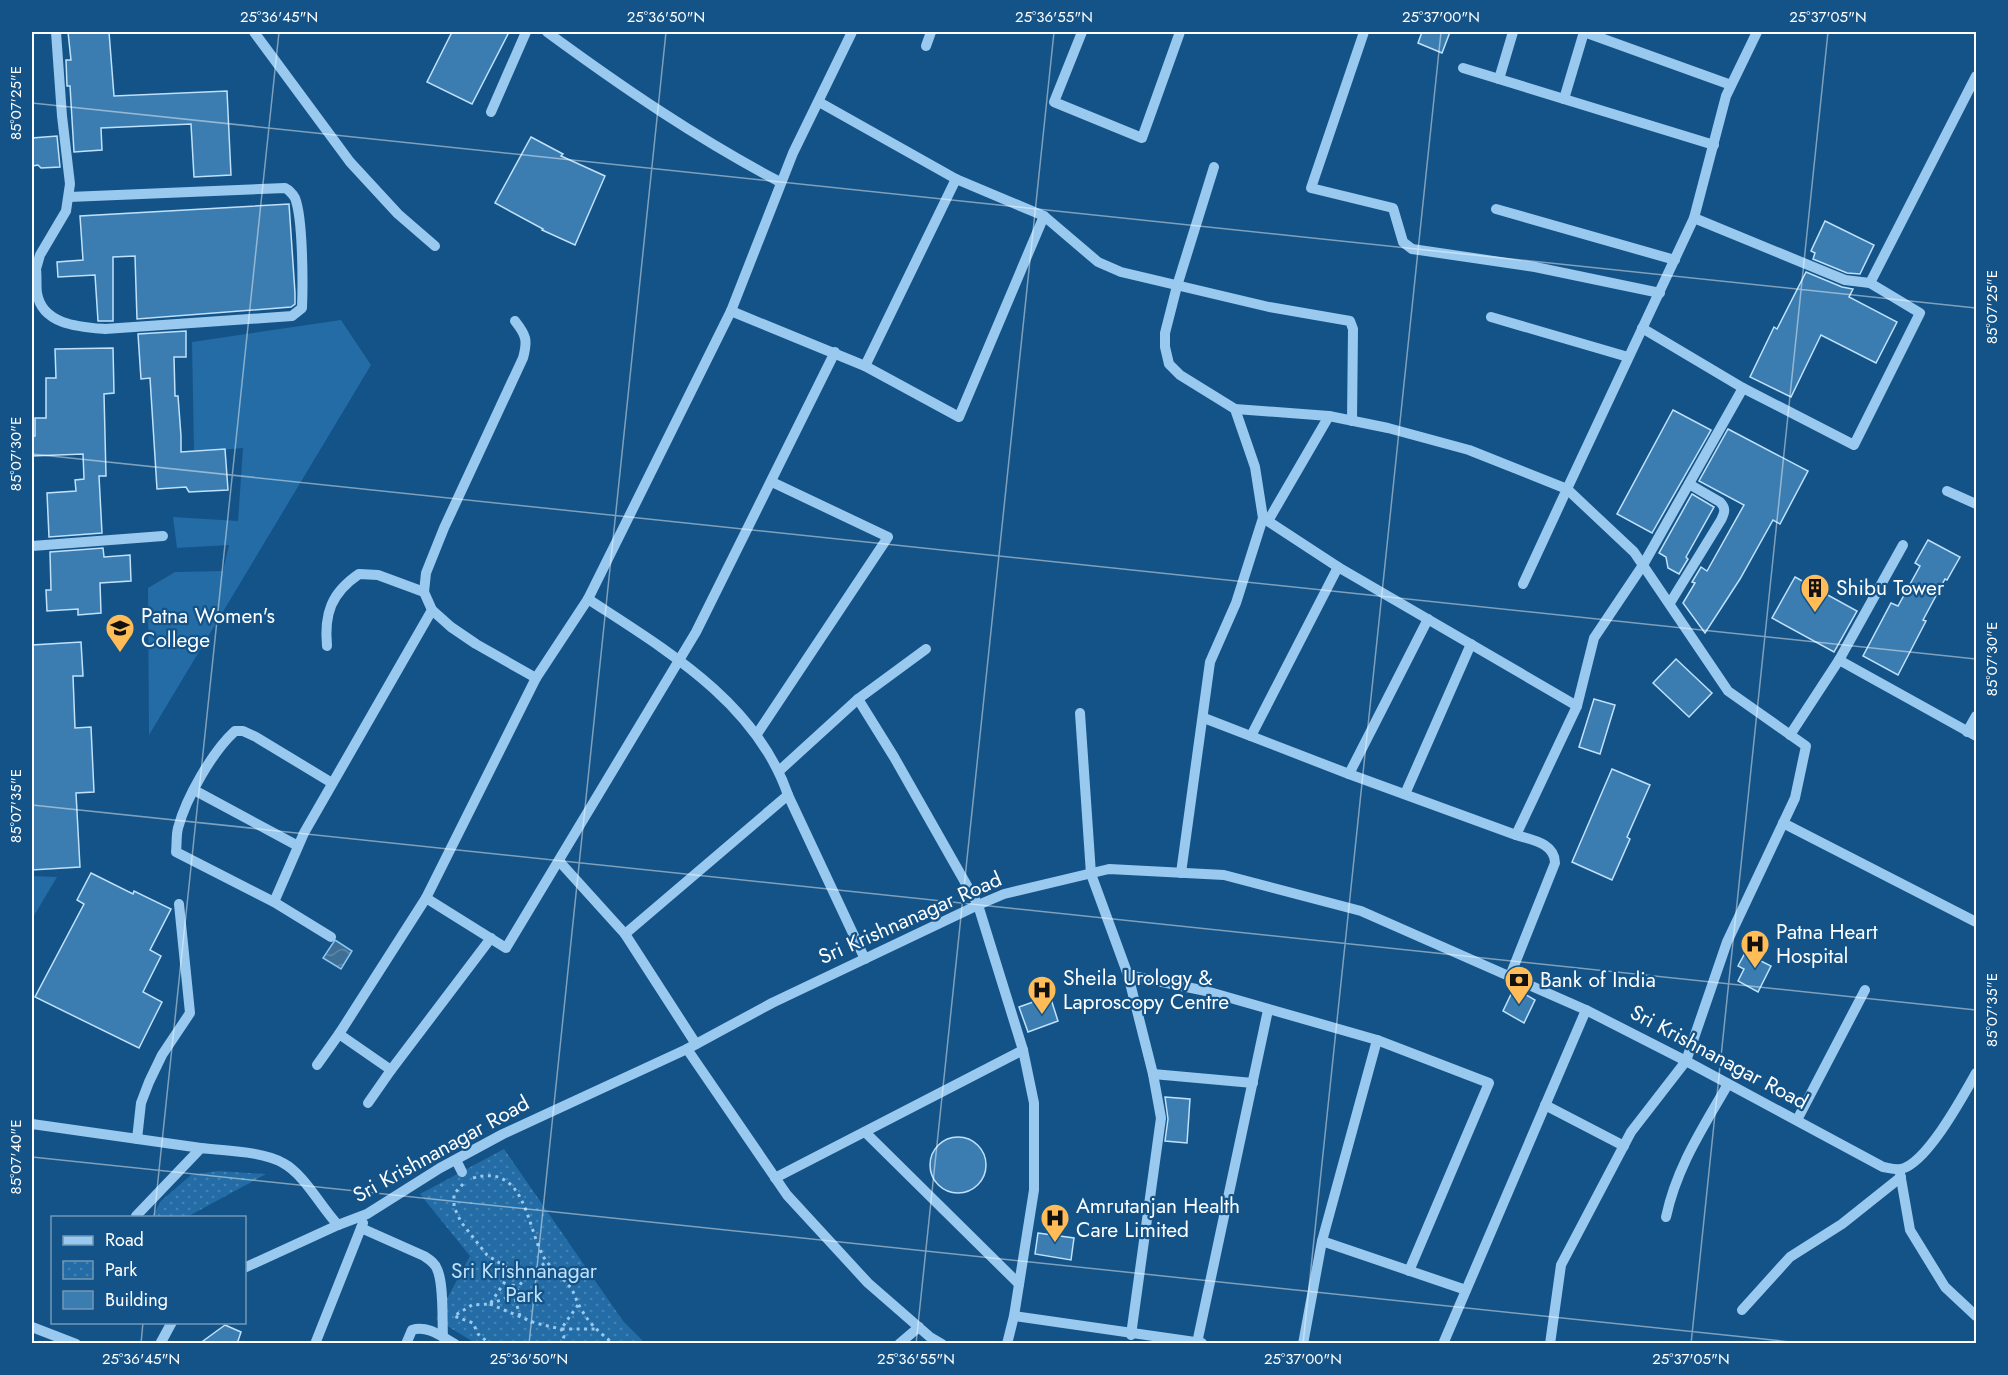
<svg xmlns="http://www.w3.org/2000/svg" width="2008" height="1375" viewBox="0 0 2008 1375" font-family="Jost,sans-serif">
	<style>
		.grass { fill: #236ca5 }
		.park { fill: url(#park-dots) }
		.water { fill: url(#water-waves); stroke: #8ac6f2; stroke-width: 1.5 }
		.building { fill: #3c7db1; stroke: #bfe1fb; stroke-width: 1.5 }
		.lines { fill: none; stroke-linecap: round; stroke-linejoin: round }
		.path { stroke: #99c9ef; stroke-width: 3; stroke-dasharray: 3 4.5; stroke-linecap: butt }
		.minor { stroke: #99c9ef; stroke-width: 10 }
		.ticks { fill: none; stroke: #fff; stroke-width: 1.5; stroke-opacity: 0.45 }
		.labels { text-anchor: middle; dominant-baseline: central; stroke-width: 4.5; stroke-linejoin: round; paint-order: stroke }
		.poi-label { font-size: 21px; fill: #fff; stroke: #145387; text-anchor: start }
		.street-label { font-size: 21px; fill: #fff; stroke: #145387 }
		.park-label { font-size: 21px; fill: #bfe1fb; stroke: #145387 }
		.neatline { fill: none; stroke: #fff; stroke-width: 2 }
		.ticks-label { font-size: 15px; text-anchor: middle; fill: #fff }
	</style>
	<defs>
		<pattern id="park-dots" width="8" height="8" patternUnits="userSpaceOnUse" patternTransform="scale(1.5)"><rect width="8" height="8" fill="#236ca5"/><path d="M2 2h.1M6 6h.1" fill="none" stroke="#4482b2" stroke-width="1.8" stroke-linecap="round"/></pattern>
		<pattern id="water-waves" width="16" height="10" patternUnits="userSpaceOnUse" patternTransform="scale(1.5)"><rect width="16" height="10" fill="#406f96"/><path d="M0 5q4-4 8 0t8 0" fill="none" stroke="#5d85a6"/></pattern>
	</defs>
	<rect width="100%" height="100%" fill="#145387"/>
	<g class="grass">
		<polygon points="341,320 371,365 149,735 148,588 175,572 223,571 229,545 177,548 173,517 238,521 243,448 194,452 192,342"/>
		<polygon points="32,876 57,877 32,919"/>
	</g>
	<g class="park">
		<polygon points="504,1149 623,1321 645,1343 475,1343 436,1319 470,1256 420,1194"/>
		<polygon points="218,1171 266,1174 187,1217 152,1217 161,1201 191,1175"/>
	</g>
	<polygon class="water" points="335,940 352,951 341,969 323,958"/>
	<g class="building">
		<polygon points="68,32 109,32 114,96 227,91 231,175 194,177 191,124 101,128 102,150 74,152 70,86 67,86 66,60 71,60"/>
		<polygon points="452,32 509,32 472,104 427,82"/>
		<polygon points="1422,32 1450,32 1442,53 1418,43"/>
		<polygon points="57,136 60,167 41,168 38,165 32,166 32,138"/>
		<polygon points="531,137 563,154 561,156 605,176 575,245 542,230 543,229 495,203"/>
		<polygon points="289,204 295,293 295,304 291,307 137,319 135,256 113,257 113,321 98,321 95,275 58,277 57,262 83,260 80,216"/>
		<polygon points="1825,221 1874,245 1860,274 1847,273 1813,259 1815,253 1811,251"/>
		<polygon points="1806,272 1842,287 1853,289 1849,297 1897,322 1876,363 1821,335 1791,397 1750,377 1774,327 1777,329"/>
		<polygon points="186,331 186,357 174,357 175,396 178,396 181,436 181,452 225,449 228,490 189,492 186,487 157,489 150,378 141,379 138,334"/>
		<polygon points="113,348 114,393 104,394 106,476 99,476 102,533 49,537 47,493 76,491 75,480 84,479 83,454 32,456 32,436 35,436 35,418 46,418 46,378 56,378 55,349"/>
		<polygon points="1673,410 1711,430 1652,533 1617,514"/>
		<polygon points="1728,429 1808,471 1780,524 1773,520 1740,579 1705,633 1683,603 1695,583 1692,582 1701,567 1707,571 1744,505 1699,481"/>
		<polygon points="1692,494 1714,507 1686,557 1688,559 1679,574 1668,568 1666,557 1659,553"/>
		<polygon points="1928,540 1960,557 1947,580 1945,579 1923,620 1926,621 1898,675 1863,656 1891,603 1898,606 1920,566 1915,563"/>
		<polygon points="103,548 104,557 130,555 131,581 100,583 101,613 78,615 78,609 47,611 46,590 51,590 50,552"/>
		<polygon points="1795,577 1857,611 1834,652 1772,618"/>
		<polygon points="81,642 83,676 73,676 75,728 91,727 94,792 76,793 80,867 32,870 32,645"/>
		<polygon points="1676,659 1712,693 1689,717 1653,683"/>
		<polygon points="1594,699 1615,705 1600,754 1579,747"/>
		<polygon points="1612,769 1650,785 1627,837 1630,839 1612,880 1572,862"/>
		<polygon points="91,873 133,894 134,891 171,909 150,950 161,956 143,992 162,1002 139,1048 35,997 84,904 77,900"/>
		<polygon points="1745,953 1771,966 1758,992 1738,981 1744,969 1738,966"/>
		<polygon points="1514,988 1535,1000 1524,1023 1503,1011"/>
		<polygon points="1050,996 1058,1021 1028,1032 1019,1007"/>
		<polygon points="1165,1097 1190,1099 1187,1143 1165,1141 1168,1119"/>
		<circle cx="958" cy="1165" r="28"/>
		<polygon points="1038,1233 1074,1238 1071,1260 1035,1254"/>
		<polygon points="225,1325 241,1332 237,1344 199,1344"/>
	</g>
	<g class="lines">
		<g class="path">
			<path d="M 473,1178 C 525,1163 526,1224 543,1256 C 549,1267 562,1276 570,1287 C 575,1293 576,1301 580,1307 C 589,1324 600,1333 614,1344"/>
			<polyline points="463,1184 454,1194 454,1207 461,1222 487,1255 512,1271 490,1304 472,1305 454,1316 473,1323 478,1334 490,1344"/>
			<polyline points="490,1304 535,1323 561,1329 564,1336 562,1344"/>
			<polyline points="490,1304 514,1295 526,1275 547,1262"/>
			<polyline points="578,1305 561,1329 595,1329"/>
			<polyline points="520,1316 514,1295 512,1271 526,1275"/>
		</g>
		<g class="minor">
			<polyline points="254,32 350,162 398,214 435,246"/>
			<path d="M 547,32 C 622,87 698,139 780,182"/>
			<polyline points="1082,32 1054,102 1142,138 1180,32"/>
			<polyline points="1364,32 1311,188 1393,208 1403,242 1412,249 1535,267 1660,293"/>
			<polyline points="1584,32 1731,85"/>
			<polyline points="926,46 931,32"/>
			<polyline points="1463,68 1714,145"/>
			<polyline points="1499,79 1513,32"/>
			<polyline points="1564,99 1584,32"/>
			<polyline points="819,102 956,179 1044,216 1098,262 1121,272 1269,307 1350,321 1353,329 1352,421"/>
			<polyline points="491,112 526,32"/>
			<polyline points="1496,209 1675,260"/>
			<polyline points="1694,218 1845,280 1870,283"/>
			<polyline points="36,269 40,255 66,211 70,184 62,116 56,32"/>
			<path d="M 32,270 L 36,269 C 37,277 36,286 37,293 C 42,325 80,327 105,329 L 292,316 L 302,308 C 303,284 303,218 295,198 C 292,193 289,190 285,188 L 69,197"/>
			<polyline points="731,311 865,366 959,417 1044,216"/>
			<polyline points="1491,317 1628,357"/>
			<path d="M 515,321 C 526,335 528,340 523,358 L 444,528 L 426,573 L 424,592 L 432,610 L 451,627 L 476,644 L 536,678"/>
			<polyline points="1642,328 1743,388 1854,445 1920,313 1870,283 1976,76"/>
			<polyline points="865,366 956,179"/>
			<polyline points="1235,409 1329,416 1388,428 1469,450 1567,489 1523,584"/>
			<polyline points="1947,491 1976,504"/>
			<polyline points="1263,518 1338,567 1577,706"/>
			<polyline points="1268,521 1329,416"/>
			<polyline points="32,546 163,536"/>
			<path d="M 588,599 C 666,650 756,702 788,795 L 865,959"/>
			<path d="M 1670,603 L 1721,520 C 1725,512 1726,508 1720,502 L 1689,484"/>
			<path d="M 327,646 C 324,614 331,593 359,574 L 378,575 L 424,592"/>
			<polyline points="1839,660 1903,545"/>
			<polyline points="858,699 894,757 978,905 1023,1050 1034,1103 1034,1190 1014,1316 1007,1344"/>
			<polyline points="1080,713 1091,874 1128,975 1153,1074 1161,1118 1131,1335"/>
			<polyline points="1204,718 1349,774 1516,835"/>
			<polyline points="1967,732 1976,716"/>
			<polyline points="757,734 888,537 772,482"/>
			<polyline points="1790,735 1839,660 1976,736"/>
			<polyline points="1251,736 1338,567"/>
			<polyline points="779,771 858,699 926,649"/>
			<polyline points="1349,774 1428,619"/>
			<polyline points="194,790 298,846"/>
			<polyline points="1405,794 1471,644"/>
			<polyline points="1783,823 1976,922"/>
			<polyline points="559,861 625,934 696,1044"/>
			<polyline points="1181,873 1210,662 1236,603 1263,518 1255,467 1235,409 1180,375 1169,364 1165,347 1165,333 1177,286 1214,167"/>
			<polyline points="426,898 506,948 696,632 835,352"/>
			<polyline points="274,902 304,833 432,610"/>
			<polyline points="625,934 788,795"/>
			<path d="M 331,937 L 274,902 L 176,852 C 177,844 176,836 178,828 C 186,798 212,752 235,731 L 243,731 L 256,737 L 332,783"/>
			<polyline points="1128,975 1206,991 1377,1040 1489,1083 1409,1271"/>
			<path d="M 1510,976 L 1555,863 C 1555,843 1532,840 1516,835 L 1577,706 L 1594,638 L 1643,565 L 1743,388"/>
			<polyline points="339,1034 391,1070 491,938"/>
			<polyline points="687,1049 787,1195 868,1283 930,1337 942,1344"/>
			<polyline points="317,1065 339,1034 426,898 536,678 588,599 731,311 793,153 852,32"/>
			<polyline points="1153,1074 1253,1083"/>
			<polyline points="368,1103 391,1070"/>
			<polyline points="1545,1105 1624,1146"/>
			<polyline points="1797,1120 1865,990"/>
			<polyline points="32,1124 201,1148"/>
			<polyline points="865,1132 1019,1284"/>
			<polyline points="137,1139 141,1103 149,1082 162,1055 190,1013 179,904"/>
			<polyline points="456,1160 462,1172"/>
			<polyline points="1900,1173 1910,1230 1945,1287 1976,1316"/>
			<polyline points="775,1178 1023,1050"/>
			<path d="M 136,1216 L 201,1148 C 225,1151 262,1151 283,1163 C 304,1174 321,1207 338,1225"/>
			<path d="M 1666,1217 C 1677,1166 1703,1128 1728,1084"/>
			<path d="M 361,1228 L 424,1256 C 430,1260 435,1263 437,1269 C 444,1283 442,1320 443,1337"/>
			<polyline points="1322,1241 1466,1290"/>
			<path d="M 244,1268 L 338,1225 L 367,1214 L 440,1168 L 503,1134 L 687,1049 L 772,1003 L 978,905 L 1004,894 L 1109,869 L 1224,875 L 1361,911 L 1586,1010 L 1686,1061 L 1883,1167 C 1889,1168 1895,1170 1901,1169 C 1927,1163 1963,1096 1976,1073"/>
			<polyline points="1742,1310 1790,1257 1842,1224 1901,1177"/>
			<polyline points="1014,1316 1202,1343"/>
			<polyline points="32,1327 76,1344"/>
			<polyline points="1197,1343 1268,1010"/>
			<polyline points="160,1344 172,1322"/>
			<polyline points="315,1344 363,1223"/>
			<path d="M 406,1344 L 412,1330 C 427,1325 441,1336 455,1344"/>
			<polyline points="899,1344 919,1327"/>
			<polyline points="1303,1344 1322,1241 1377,1040"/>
			<polyline points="1443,1344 1586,1010"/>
			<polyline points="1550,1344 1561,1265 1631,1132 1686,1061 1727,942 1795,798 1806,746 1728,691 1634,552 1567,489 1694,218 1726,96 1757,32"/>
		</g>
	</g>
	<path class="ticks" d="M 32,103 L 1976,308M 32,454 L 1976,659M 32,805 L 1976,1010M 32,1157 L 1810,1344M 154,1218 L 279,32M 141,1344 L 143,1322M 529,1344 L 666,32M 916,1344 L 1054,32M 1303,1344 L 1441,32M 1691,1344 L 1828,32"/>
	<defs>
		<g id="building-pin" transform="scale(1.5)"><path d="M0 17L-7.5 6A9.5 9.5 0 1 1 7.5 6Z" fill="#ffbc57" stroke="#145387"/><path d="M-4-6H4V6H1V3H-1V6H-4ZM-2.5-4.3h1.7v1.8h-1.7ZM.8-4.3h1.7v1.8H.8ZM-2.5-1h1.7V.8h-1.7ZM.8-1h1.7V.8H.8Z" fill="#111"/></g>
		<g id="university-pin" transform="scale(1.5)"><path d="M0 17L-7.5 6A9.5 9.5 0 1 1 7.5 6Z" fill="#ffbc57" stroke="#145387"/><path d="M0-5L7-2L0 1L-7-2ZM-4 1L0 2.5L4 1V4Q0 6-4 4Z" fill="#111"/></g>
		<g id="hospital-pin" transform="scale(1.5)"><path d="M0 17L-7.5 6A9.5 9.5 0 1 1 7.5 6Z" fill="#ffbc57" stroke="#145387"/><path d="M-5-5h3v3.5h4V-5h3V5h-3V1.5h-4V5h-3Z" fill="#111"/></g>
		<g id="bank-pin" transform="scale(1.5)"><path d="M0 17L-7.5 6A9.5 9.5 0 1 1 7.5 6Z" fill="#ffbc57" stroke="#145387"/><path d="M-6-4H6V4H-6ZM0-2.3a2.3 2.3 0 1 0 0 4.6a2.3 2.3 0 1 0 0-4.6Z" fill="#111"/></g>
	</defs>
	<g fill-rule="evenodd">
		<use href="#building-pin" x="1815" y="588"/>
		<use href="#university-pin" x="120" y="628"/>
		<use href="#hospital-pin" x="1755" y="944"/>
		<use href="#bank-pin" x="1519" y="980"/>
		<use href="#hospital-pin" x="1042" y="990"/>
		<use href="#hospital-pin" x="1055" y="1218"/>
	</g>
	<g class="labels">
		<g class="poi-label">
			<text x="1836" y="588">Shibu Tower</text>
			<text x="141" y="616">Patna Women's<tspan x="141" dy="24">College</tspan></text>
			<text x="1776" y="932">Patna Heart<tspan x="1776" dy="24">Hospital</tspan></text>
			<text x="1063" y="978">Sheila Urology &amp;<tspan x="1063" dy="24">Laproscopy Centre</tspan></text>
			<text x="1540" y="980">Bank of India</text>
			<text x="1076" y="1206">Amrutanjan Health<tspan x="1076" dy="24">Care Limited</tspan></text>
		</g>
		<g class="street-label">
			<text transform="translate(910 918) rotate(-24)">Sri Krishnanagar Road</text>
			<text transform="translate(1719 1057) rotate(28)">Sri Krishnanagar Road</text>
			<text transform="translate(441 1149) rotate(-29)">Sri Krishnanagar Road</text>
		</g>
		<g class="park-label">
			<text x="524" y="1271">Sri Krishnanagar<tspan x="524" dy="24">Park</tspan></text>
		</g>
	</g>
	<rect width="2008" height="1375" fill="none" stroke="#145387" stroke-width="66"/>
	<rect x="51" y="1216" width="195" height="108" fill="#145387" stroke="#7298b7" stroke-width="1.5"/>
	<rect x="63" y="1236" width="30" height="9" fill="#99c9ef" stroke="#7298b7" stroke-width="1.5"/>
	<text x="105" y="1246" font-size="18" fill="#ffffff">Road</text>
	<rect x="63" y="1261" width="30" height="18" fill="url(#park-dots)" stroke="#7298b7" stroke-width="1.5"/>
	<text x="105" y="1276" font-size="18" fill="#ffffff">Park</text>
	<rect x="63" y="1291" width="30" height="18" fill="#3c7db1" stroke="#7298b7" stroke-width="1.5"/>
	<text x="105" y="1306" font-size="18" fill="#ffffff">Building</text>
	<rect x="33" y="33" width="1942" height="1309" class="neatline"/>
	<g class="ticks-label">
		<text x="279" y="22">25°36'45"N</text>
		<text x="666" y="22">25°36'50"N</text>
		<text x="1054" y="22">25°36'55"N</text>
		<text x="1441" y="22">25°37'00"N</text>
		<text x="1828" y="22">25°37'05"N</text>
		<text transform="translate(16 103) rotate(-90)" y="5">85°07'25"E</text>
		<text transform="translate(1992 307) rotate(-90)" y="5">85°07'25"E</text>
		<text transform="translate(16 454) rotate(-90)" y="5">85°07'30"E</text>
		<text transform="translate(1992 659) rotate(-90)" y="5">85°07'30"E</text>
		<text transform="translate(16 806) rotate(-90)" y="5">85°07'35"E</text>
		<text transform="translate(1992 1010) rotate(-90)" y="5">85°07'35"E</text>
		<text transform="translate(16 1157) rotate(-90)" y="5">85°07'40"E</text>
		<text x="141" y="1364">25°36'45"N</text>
		<text x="529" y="1364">25°36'50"N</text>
		<text x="916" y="1364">25°36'55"N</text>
		<text x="1303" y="1364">25°37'00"N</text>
		<text x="1691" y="1364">25°37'05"N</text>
	</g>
</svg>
